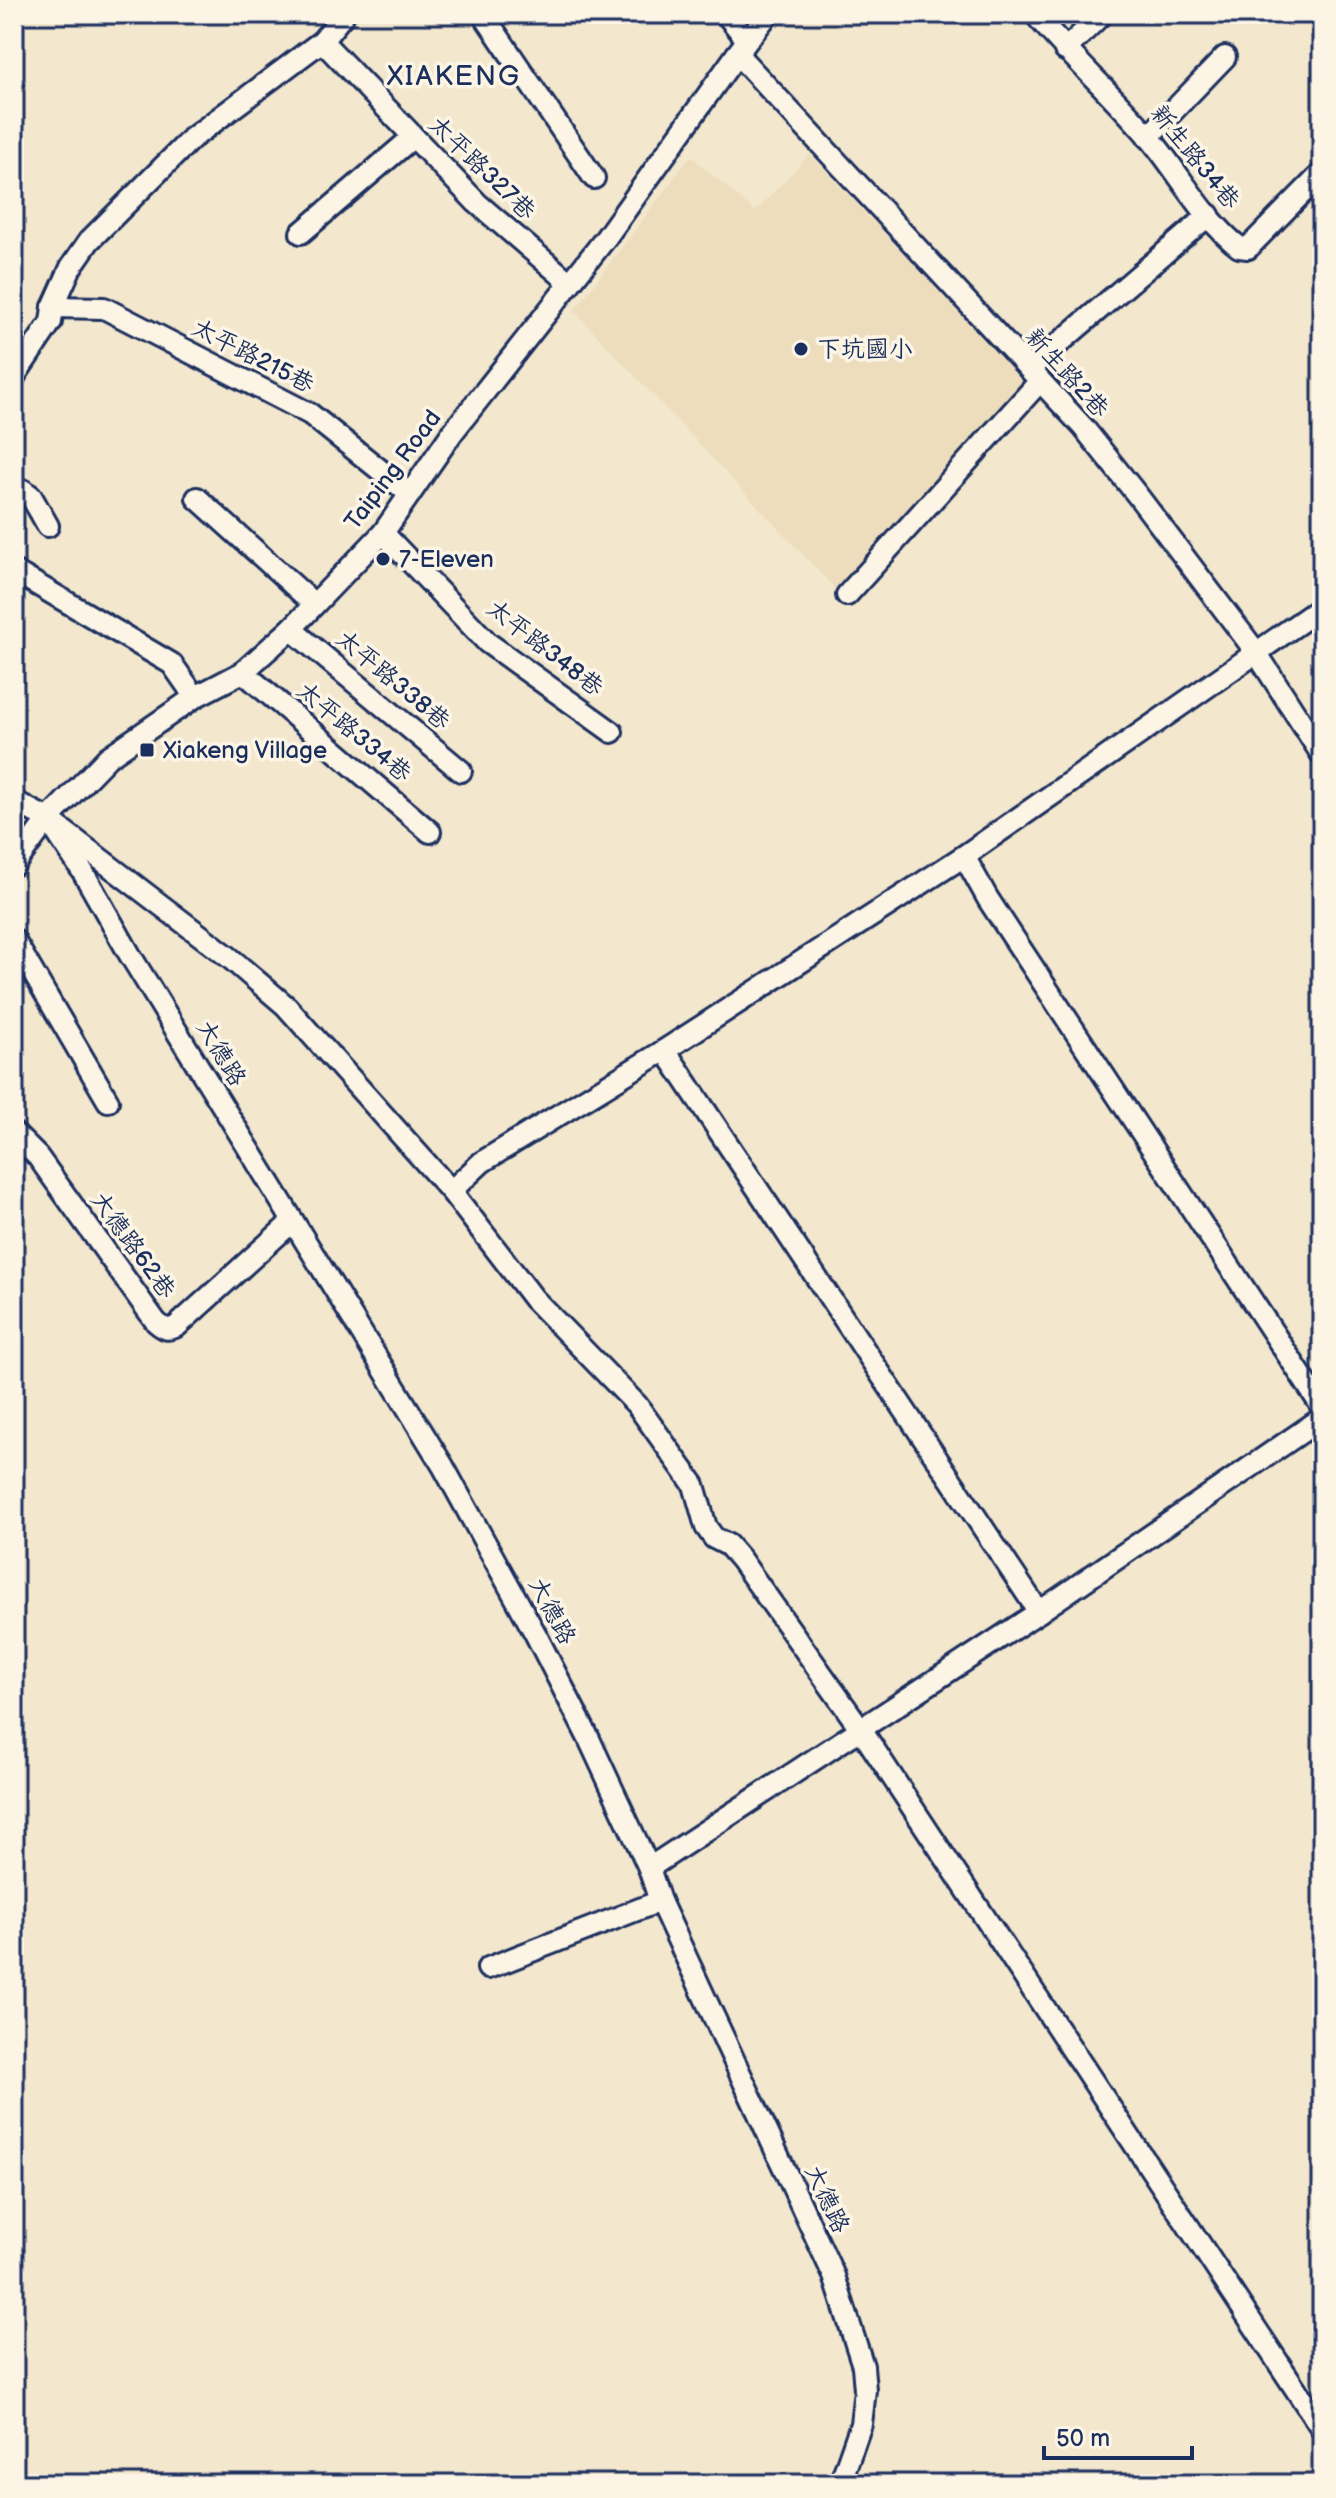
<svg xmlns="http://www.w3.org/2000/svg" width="1336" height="2498" viewBox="0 0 1336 2498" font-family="'Balsamiq Sans','LXGW WenKai TC',sans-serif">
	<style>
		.built { fill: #edddbc }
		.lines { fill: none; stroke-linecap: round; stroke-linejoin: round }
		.minor-casing { stroke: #1b2f5e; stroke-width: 26 }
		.minor { stroke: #fcf5e5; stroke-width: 20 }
		.poi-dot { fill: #1b2f5e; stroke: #fcf5e5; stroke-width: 3 }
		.labels { text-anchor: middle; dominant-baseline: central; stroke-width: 7; stroke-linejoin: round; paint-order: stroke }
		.street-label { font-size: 24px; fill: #1b2f5e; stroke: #fcf5e5 }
		.poi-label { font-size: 24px; fill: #1b2f5e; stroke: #fcf5e5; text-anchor: start }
		.quarter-label { font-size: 28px; letter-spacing: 2px; fill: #1b2f5e; stroke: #fcf5e5 }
	</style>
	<rect width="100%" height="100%" fill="#f3e7cd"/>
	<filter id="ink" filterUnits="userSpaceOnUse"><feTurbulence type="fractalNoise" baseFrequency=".0125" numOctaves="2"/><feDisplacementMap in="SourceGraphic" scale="16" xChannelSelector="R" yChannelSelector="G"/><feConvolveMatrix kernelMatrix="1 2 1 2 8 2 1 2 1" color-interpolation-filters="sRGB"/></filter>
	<g filter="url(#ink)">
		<polygon class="built" points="810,154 1028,387 841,595 574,311 691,156 755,212"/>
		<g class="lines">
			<g class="minor-casing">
				<g id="minor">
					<polyline points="483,14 594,178"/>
					<polyline points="726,14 747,40"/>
					<path d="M 1035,14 C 1071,57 1113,95 1149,137 C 1177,170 1205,221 1239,247 L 1248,248 L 1322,173"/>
					<polyline points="322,41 477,203 570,283"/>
					<polyline points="1065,50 1102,14"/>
					<polyline points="737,54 1083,427 1138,496 1256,652 1322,755"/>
					<polyline points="1148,137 1225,57"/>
					<polyline points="301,233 412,138"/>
					<polyline points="53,307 104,308 310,414 410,494"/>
					<polyline points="1029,369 1209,215"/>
					<polyline points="14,377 51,322 53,307 71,267 89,241 191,139 322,41 344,14"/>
					<polyline points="14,491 23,490 31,496 48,526"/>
					<polyline points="197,498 314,604"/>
					<polyline points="383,533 488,643 612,732"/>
					<polyline points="14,571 172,664 195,697"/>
					<polyline points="847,595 1040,381"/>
					<polyline points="291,629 461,771"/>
					<polyline points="243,672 430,832"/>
					<polyline points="14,801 48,819 230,958 286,1006 451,1191 534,1299 637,1405 694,1485 706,1527 714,1538 728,1545 741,1560 860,1728 1322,2429"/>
					<polyline points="57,833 83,872 130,955 443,1466 536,1635 589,1739 649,1868 660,1901 834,2276 863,2366 865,2390 861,2424 840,2484"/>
					<polyline points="964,856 988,899 1322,1407"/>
					<polyline points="14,865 48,819 108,757 195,697 243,672 291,629 383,533 452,433 605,239 737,54 768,14"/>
					<polyline points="14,940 108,1101"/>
					<polyline points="665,1050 1039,1612"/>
					<path d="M 14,1133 L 38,1157 L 156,1322 C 164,1329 168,1331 177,1326 L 293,1221"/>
					<polyline points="451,1191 482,1162 665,1050 964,856 1322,607"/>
					<polyline points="649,1868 1039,1612 1322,1418"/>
					<polyline points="488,1968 660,1901"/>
				</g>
			</g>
			<use href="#minor" class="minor"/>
		</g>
	</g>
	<g class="poi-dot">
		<circle cx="801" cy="349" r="8"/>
		<circle cx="383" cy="559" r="8"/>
		<rect x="139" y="742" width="16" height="16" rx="4"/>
	</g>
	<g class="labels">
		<g class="street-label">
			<text transform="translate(1195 157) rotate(51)">新生路34巷</text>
			<text transform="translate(482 168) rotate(44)">太平路327巷</text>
			<text transform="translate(253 356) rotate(27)">太平路215巷</text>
			<text transform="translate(1067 373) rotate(48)">新生路2巷</text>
			<text transform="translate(393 470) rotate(-53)">Taiping Road</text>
			<text transform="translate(545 648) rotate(38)">太平路348巷</text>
			<text transform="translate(393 680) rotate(40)">太平路338巷</text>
			<text transform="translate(354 732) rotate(40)">太平路334巷</text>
			<text transform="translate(221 1053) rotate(59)">大德路</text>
			<text transform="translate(133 1245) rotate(54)">大德路62巷</text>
			<text transform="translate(552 1611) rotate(62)">大德路</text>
			<text transform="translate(827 2199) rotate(65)">大德路</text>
		</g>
		<g class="poi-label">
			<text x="817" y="349">下坑國小</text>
			<text x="399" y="559">7-Eleven</text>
			<text x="163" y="750">Xiakeng Village</text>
		</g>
		<g class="quarter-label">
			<text x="454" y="76">XIAKENG</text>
		</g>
	</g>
	<rect width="1336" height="2498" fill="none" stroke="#fcf5e5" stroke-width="48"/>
	<rect x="24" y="24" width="1288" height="2450" fill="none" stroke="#1b2f5e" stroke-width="3" filter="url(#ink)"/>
	<path d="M1044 2446v12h148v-12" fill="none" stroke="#1b2f5e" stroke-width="4"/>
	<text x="1056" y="2446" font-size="24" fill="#1b2f5e" stroke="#fcf5e5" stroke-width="6" paint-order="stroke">50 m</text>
</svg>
